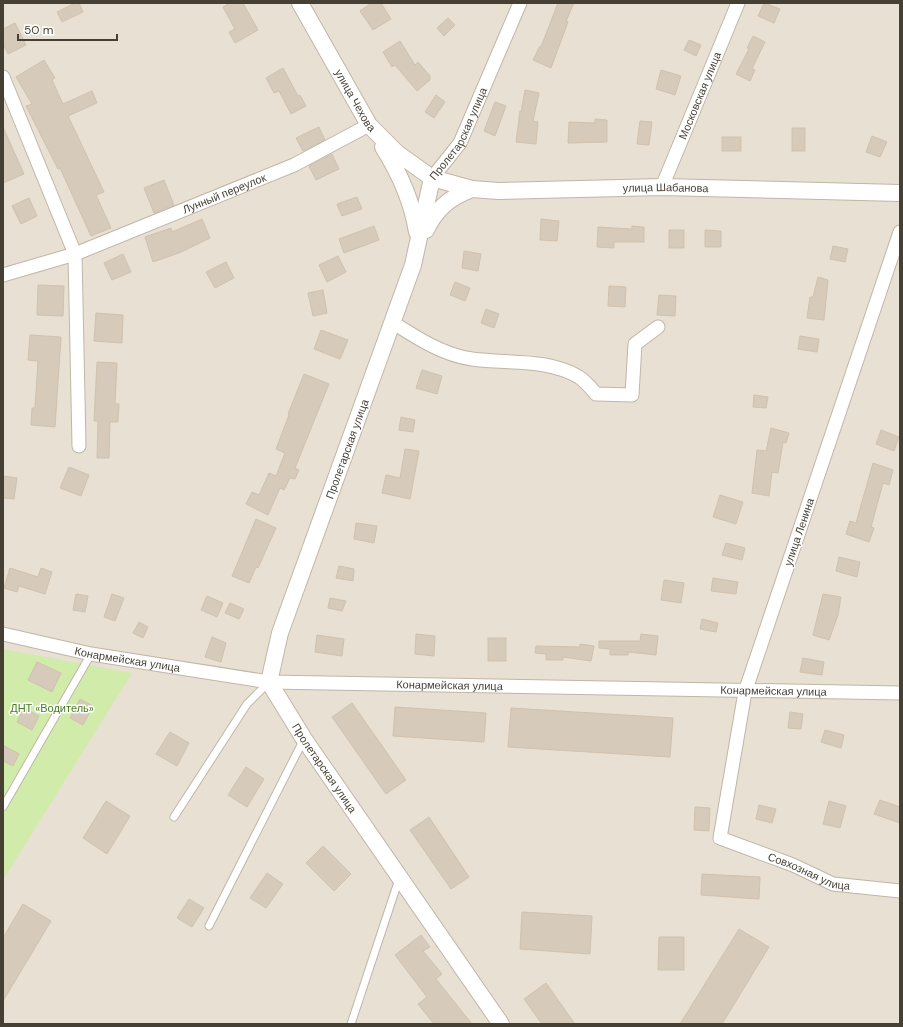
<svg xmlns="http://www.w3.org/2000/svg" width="903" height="1027" viewBox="0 0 903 1027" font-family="'DM Sans',sans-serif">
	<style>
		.residential { fill: #e8e0d3 }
		.green { fill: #d1ebab }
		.building { fill: #d6caba; stroke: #d1c1ad }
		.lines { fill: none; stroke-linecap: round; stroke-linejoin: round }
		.service-casing { stroke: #c0b6a7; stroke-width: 9 }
		.minor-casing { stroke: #c0b6a7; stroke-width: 15 }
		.tertiary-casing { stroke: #c0b6a7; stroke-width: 18 }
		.service { stroke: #fff; stroke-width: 7 }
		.minor { stroke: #fff; stroke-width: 13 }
		.tertiary { stroke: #fff; stroke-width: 16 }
		.labels { text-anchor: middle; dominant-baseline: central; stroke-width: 3; stroke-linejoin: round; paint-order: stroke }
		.street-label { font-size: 11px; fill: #463f34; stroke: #fff }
		.park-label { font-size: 11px; fill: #497c24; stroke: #fff }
	</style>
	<rect width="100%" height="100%" fill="#f4efe5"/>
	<rect class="residential" x="3" y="3" width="897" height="1021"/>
	<polygon class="green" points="3,649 132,673 3,880"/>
	<g class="building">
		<polygon points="75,3 79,3 83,12 62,22 57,12"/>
		<polygon points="230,3 243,3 258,30 235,43 229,32 235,29 223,7"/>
		<polygon points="372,3 381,3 391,19 373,30 360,11"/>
		<polygon points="558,3 574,3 566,21 568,22 551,68 533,60 540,46 541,47"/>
		<polygon points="764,3 780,9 774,23 758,16"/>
		<polygon points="448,18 455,25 444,36 437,28"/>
		<polygon points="15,23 26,45 8,54 3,44 3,29"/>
		<polygon points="753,36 765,42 752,69 755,70 750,81 736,74 749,49 747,48"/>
		<polygon points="689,40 701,45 696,56 684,50"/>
		<polygon points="400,41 415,65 418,62 430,76 430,80 417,91 395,65 392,67 383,52"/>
		<polygon points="44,60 55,78 52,80 63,104 92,91 97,103 68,116 104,192 96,195 111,228 91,236 60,168 58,169 26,106 32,104 16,77"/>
		<polygon points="283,68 298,96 300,95 306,106 291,114 279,91 274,93 266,78"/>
		<polygon points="661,70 681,76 675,95 656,89"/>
		<polygon points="525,90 539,93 533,121 538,122 536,144 516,142 520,111 521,112"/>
		<polygon points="436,95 445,102 434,118 425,112"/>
		<polygon points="495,102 506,106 495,136 484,131"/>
		<polygon points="595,119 607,120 607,142 568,143 569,122 595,123"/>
		<polygon points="640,121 652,122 649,145 637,144"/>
		<polygon points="3,127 24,174 3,183"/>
		<polygon points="319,127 325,140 303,151 296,138"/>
		<rect x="792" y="128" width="13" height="23"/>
		<polygon points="872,136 887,142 880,157 866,152"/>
		<rect x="722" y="137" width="19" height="14"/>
		<polygon points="332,154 339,169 316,180 309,166"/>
		<polygon points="164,180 174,205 154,213 144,188"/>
		<polygon points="357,197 362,209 342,216 337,204"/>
		<polygon points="29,198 37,216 21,224 12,206"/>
		<polygon points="202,219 210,238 179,253 153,262 145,237 171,228 172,232"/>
		<polygon points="541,219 559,221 557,241 540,240"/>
		<polygon points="374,226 379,240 344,253 339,239"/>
		<polygon points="632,226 644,227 644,242 614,242 614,248 597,247 598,227 632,229"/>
		<rect x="669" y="230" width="15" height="18"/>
		<polygon points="705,230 721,231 721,247 705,247"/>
		<polygon points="833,246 848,249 845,262 830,259"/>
		<polygon points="464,251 481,254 478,271 462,268"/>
		<polygon points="123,254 131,272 112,280 104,263"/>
		<polygon points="338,256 346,272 327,282 319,265"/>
		<polygon points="226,262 234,278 215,288 206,272"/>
		<polygon points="818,277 828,280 824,320 807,318 810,297 813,297"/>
		<polygon points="455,282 470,288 465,301 450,295"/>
		<polygon points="38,285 64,286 63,316 37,315"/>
		<polygon points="609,286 626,287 625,307 608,306"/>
		<polygon points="323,290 327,313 313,316 308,293"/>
		<polygon points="659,295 676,296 675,316 657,315"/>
		<polygon points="486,309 499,314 494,328 481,323"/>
		<polygon points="96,313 123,315 122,343 94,341"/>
		<polygon points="321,330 348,340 340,359 314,349"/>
		<polygon points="30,335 61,337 55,427 31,425 32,408 35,408 38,361 28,360"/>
		<polygon points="800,336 819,339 817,352 798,349"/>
		<polygon points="97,362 117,363 115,404 119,404 118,422 110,422 109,458 97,458 98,421 94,421"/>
		<polygon points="422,370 442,376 437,394 416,388"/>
		<polygon points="304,374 329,384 295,468 299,470 295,479 290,478 284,490 280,488 268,515 246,504 252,492 259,495 269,473 276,476 285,453 276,449 289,415 288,414"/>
		<polygon points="754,395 768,397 766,408 753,407"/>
		<polygon points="401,417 415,420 413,432 399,430"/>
		<polygon points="771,428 789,433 786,443 783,442 778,473 772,472 769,496 752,493 757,450 766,451"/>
		<polygon points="881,430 899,437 894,451 876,444"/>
		<polygon points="405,449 419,451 410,499 382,493 386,475 400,478"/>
		<polygon points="873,463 893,470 889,485 883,483 871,527 874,528 869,542 846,534 850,521 856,523"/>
		<polygon points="69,467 89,475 81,496 60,488"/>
		<polygon points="3,476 17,478 14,499 3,498"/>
		<polygon points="720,495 743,502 736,524 713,517"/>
		<polygon points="256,519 276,528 258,568 256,567 249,583 232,576"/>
		<polygon points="356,523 377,526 374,543 354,539"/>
		<polygon points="726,543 745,548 742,560 722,555"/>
		<polygon points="839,557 860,562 857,577 836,571"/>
		<polygon points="339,566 354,569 353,581 336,578"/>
		<polygon points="10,568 38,577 41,568 52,572 45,594 19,586 17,592 4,588"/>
		<polygon points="713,578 738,582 736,594 711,591"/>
		<polygon points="664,580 684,583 681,603 661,600"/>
		<polygon points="76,594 88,596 85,612 73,610"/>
		<polygon points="112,594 124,598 115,621 104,617"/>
		<polygon points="823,594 841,597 838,615 829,640 813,635"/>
		<polygon points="207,596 223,603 217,617 201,610"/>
		<polygon points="330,598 346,601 342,611 328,608"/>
		<polygon points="230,603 244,609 239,619 225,613"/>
		<polygon points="702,619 718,623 716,632 700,629"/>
		<polygon points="139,622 148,627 143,638 133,633"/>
		<polygon points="416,634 435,636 434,656 415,654"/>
		<polygon points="641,634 658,636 656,655 628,652 628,655 610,655 610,649 599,648 599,641 640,641"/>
		<polygon points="317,635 344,639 342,656 315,652"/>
		<polygon points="212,637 226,643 221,662 205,657"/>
		<rect x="488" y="638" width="18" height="23"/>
		<polygon points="580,644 594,646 591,661 563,657 563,660 546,660 546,654 535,653 536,646 580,647"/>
		<polygon points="803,658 824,662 822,675 800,672"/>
		<polygon points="37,662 61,673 52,692 28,680"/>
		<polygon points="80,699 93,706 83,725 70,718"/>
		<polygon points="352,703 406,780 386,794 332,717"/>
		<polygon points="395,707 486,713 484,742 393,736"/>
		<polygon points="24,708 39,716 32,730 17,722"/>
		<polygon points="511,708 673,718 670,757 508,747"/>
		<polygon points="790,712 803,714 801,729 788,728"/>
		<polygon points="825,730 844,735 841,748 821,742"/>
		<polygon points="170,732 189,743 177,766 156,754"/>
		<polygon points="3,745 19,754 13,766 3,761"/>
		<polygon points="246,767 264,779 247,807 228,795"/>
		<polygon points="880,800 900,807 900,823 874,814"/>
		<polygon points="106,801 130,816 107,854 83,838"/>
		<polygon points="829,801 846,806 840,828 823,824"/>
		<polygon points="759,805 776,809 772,823 756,819"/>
		<polygon points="695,807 710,808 709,831 694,830"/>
		<polygon points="429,817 469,877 451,889 410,830"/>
		<polygon points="323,846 351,874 334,891 306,863"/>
		<polygon points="267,873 283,884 266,908 250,898"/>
		<polygon points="702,874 760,877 759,899 701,895"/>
		<polygon points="189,899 204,908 192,927 177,918"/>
		<polygon points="23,904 51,921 3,1001 3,938"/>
		<polygon points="522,912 592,916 590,954 520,949"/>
		<polygon points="739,929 769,947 722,1024 680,1024"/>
		<polygon points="421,935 430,947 423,951 442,974 436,979 472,1024 434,1024 418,1004 427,997 395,955"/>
		<polygon points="659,937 684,937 684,970 658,970"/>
		<polygon points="546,983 575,1024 542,1024 524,999"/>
	</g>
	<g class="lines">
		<g class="service-casing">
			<g id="service">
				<polyline points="3,807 91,654"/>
				<polyline points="174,817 247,704 269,682"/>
				<polyline points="209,926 304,739"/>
				<polyline points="351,1024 399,879"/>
			</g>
		</g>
		<g class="minor-casing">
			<g id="minor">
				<polyline points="3,77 75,254 79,446"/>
				<path id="s1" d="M 432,178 L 460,143 L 520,3"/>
				<path id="s2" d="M 662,187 L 738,3"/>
				<path id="s3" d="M 900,232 L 745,692 L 720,838 L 793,865 L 833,884 L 900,891"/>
				<path id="s4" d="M 3,275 L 75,254 L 294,165 L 369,125"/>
				<path d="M 392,322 C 417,338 443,355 472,359 C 507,364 547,358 579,377 C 585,381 591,388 596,394 L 632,395 L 635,344 L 658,327"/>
				<path id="s5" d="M 3,634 L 91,654 L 269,682 L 900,693"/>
			</g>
		</g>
		<g class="tertiary-casing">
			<g id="tertiary">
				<path id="s6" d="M 300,3 L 369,125 L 397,153 L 432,178 L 472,189 L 498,191 L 662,187 L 900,193"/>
				<path d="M 383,147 C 400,174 412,200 417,232"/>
				<path id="s7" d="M 432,178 L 413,265 L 280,633 L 269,682 L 304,739 L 501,1024"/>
				<path d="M 426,230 C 436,209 450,197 472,189"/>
			</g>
		</g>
		<use href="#service" class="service"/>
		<use href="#minor" class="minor"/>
		<use href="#tertiary" class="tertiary"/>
	</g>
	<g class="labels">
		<g class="street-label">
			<text stroke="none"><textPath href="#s2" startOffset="99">Московская улица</textPath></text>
			<text stroke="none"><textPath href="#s6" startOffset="112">улица Чехова</textPath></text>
			<text stroke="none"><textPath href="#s1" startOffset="52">Пролетарская улица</textPath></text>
			<text stroke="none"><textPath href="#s6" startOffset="458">улица Шабанова</textPath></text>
			<text stroke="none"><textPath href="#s4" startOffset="236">Лунный переулок</textPath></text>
			<text transform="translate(347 449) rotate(-70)">Пролетарская улица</text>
			<text transform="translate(799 532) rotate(-71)">улица Ленина</text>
			<text stroke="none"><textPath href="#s5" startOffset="127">Конармейская улица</textPath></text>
			<text stroke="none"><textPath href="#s5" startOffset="451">Конармейская улица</textPath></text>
			<text stroke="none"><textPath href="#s5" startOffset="775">Конармейская улица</textPath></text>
			<text stroke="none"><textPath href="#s7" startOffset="633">Пролетарская улица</textPath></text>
			<text stroke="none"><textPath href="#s3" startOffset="729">Совхозная улица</textPath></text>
		</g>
		<g class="park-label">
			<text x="52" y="708">ДНТ «Водитель»</text>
		</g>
	</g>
	<rect width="903" height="1027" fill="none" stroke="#463f34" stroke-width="8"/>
	<path d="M18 34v6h99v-6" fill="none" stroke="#463f34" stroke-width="2"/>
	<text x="24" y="34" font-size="12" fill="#463f34" stroke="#ffffff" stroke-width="3" paint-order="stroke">50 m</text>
</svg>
